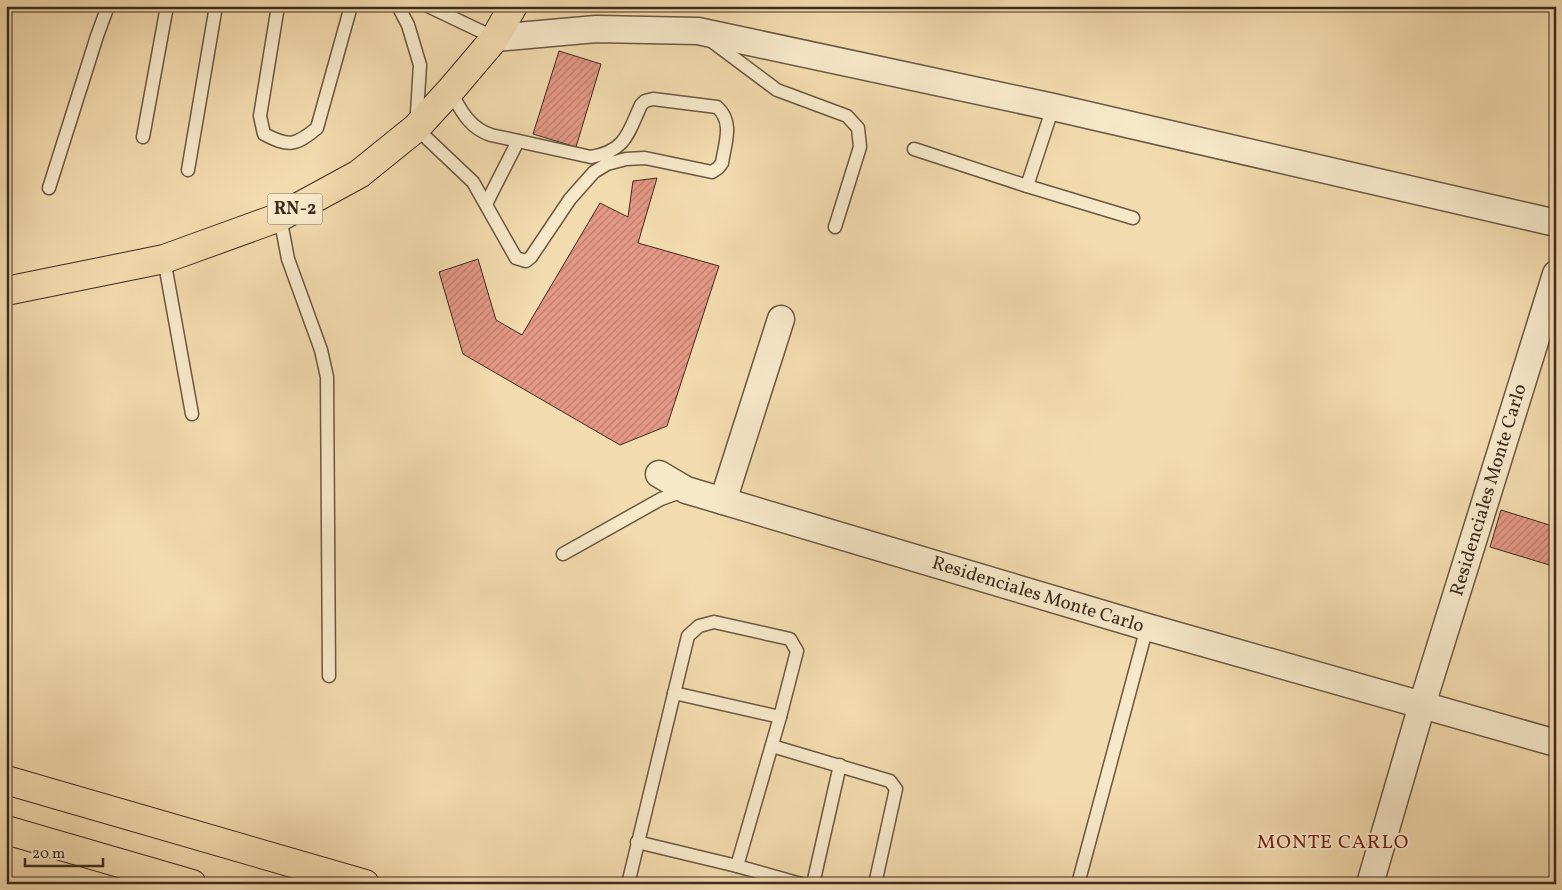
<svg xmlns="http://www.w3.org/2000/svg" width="1562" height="890" viewBox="0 0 1562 890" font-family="Vollkorn,serif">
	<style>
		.building { fill: url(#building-hatch); stroke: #3d2b1e }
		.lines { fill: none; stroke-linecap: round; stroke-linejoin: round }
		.service-casing { stroke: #6a5742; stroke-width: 15 }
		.minor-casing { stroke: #6a5742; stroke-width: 29 }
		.primary-casing { stroke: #3d2b1e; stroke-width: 30 }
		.trunk-casing { stroke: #3d2b1e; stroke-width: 30 }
		.service { stroke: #f7e8ca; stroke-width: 12 }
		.minor { stroke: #f7e8ca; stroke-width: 26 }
		.primary { stroke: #f2dbae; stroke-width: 28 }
		.trunk { stroke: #f2dbae; stroke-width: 28 }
		.labels { text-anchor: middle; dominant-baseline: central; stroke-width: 4.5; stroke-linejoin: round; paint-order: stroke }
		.shield { fill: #f7e8ca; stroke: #756452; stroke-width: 1 }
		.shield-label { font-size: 18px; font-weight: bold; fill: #3d2b1e }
		.street-label { font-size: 19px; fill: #3d2b1e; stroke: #f7e8ca }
		.neighbourhood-label { font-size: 20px; letter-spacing: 1px; fill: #7a1f14; stroke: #f7e8ca }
	</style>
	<defs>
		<pattern id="building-hatch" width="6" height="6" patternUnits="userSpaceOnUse" patternTransform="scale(1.25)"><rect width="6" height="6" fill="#e49885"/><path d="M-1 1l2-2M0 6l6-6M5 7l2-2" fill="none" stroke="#ba7c6c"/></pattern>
	</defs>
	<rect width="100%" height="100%" fill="#f2dbae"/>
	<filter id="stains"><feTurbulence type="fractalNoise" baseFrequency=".004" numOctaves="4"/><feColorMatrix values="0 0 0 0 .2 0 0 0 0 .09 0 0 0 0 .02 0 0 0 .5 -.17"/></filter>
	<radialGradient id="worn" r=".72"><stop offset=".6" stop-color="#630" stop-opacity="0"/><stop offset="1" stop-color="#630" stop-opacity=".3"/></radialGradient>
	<g class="building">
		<polygon points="559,51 601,64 576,147 533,134"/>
		<polygon points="657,178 638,243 719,266 667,426 620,445 463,354 439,272 478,259 496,320 522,335 600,203 628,217 633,181"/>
		<polygon points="1501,510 1556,527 1556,567 1490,547"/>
	</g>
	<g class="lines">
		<g class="service-casing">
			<g id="service">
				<path d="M 278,6 L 260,116 L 264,134 C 289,147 295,146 317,128 L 351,6"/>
				<path d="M 398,6 L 408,25 L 420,65 L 416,128 L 473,182 L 516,258 L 526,261 L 531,257 L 570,199 L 594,172 L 607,164 L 626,159 L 645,158 L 712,172 L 718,168 L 722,163 C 725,143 734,122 717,107 L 653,99 L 645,101 L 641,105 C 628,133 626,151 591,157 L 491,135 C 469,128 461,110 450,91"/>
				<polyline points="428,6 495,38"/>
				<polyline points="710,40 777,90 847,116 858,128 860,147 835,227"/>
				<polyline points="143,137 167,6"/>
				<polyline points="914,149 1027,186 1133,218"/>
				<polyline points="188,170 216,6"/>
				<polyline points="1027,186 1053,107"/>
				<polyline points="49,188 97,36 108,6"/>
				<polyline points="486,204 518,141"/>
				<polyline points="280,217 288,259 321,350 327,377 329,676"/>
				<polyline points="164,259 192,414"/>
				<polyline points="563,554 661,499 686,490"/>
				<polyline points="674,693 780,717"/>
				<polyline points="772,746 890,781 896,789 875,884"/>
				<polyline points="637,842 737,866 801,884"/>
				<polyline points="628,884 688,636 699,626 714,622 790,639 797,651 780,717 737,866"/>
				<polyline points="813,884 840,765"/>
				<polyline points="1078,884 1147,627"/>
			</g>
		</g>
		<g class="minor-casing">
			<g id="minor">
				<polyline points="495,38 596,29 698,31 1053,107 1556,223"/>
				<polyline points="659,474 686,490 1147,627 1556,743"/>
				<polyline points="723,501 781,319"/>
				<polyline points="1370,884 1422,705 1556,274"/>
			</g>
		</g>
		<g class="primary-casing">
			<polyline id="primary" points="6,291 164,259 280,217 359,174 416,128 450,91 495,38 513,6"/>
		</g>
		<g class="trunk-casing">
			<g id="trunk">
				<polyline points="6,780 365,884"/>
				<polyline points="6,830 192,884"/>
			</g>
		</g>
		<use href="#service" class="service"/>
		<use href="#minor" class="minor"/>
		<use href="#primary" class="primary"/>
		<use href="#trunk" class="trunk"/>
	</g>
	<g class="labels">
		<rect class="shield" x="267.5" y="193.5" width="55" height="31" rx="4"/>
		<g class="shield-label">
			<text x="295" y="209">RN-2</text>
		</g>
		<g class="street-label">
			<text transform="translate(1489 490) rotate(-73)">Residenciales Monte Carlo</text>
			<text transform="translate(1038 595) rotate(17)">Residenciales Monte Carlo</text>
		</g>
		<g class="neighbourhood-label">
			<text x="1333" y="843">MONTE CARLO</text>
		</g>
	</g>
	<rect width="1562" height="890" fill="none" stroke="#f2dbae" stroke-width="25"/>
	<rect x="8" y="8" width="1547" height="875" fill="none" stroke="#3d2b1e" stroke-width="2.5"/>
	<rect x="12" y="12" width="1537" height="865" fill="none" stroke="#3d2b1e"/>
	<path d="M25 858v8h78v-8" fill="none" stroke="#3d2b1e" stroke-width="2.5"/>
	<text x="32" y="858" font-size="15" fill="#3d2b1e" stroke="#f7e8ca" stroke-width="4" paint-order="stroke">20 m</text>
	<rect width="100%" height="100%" filter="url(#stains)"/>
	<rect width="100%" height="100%" fill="url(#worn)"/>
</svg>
